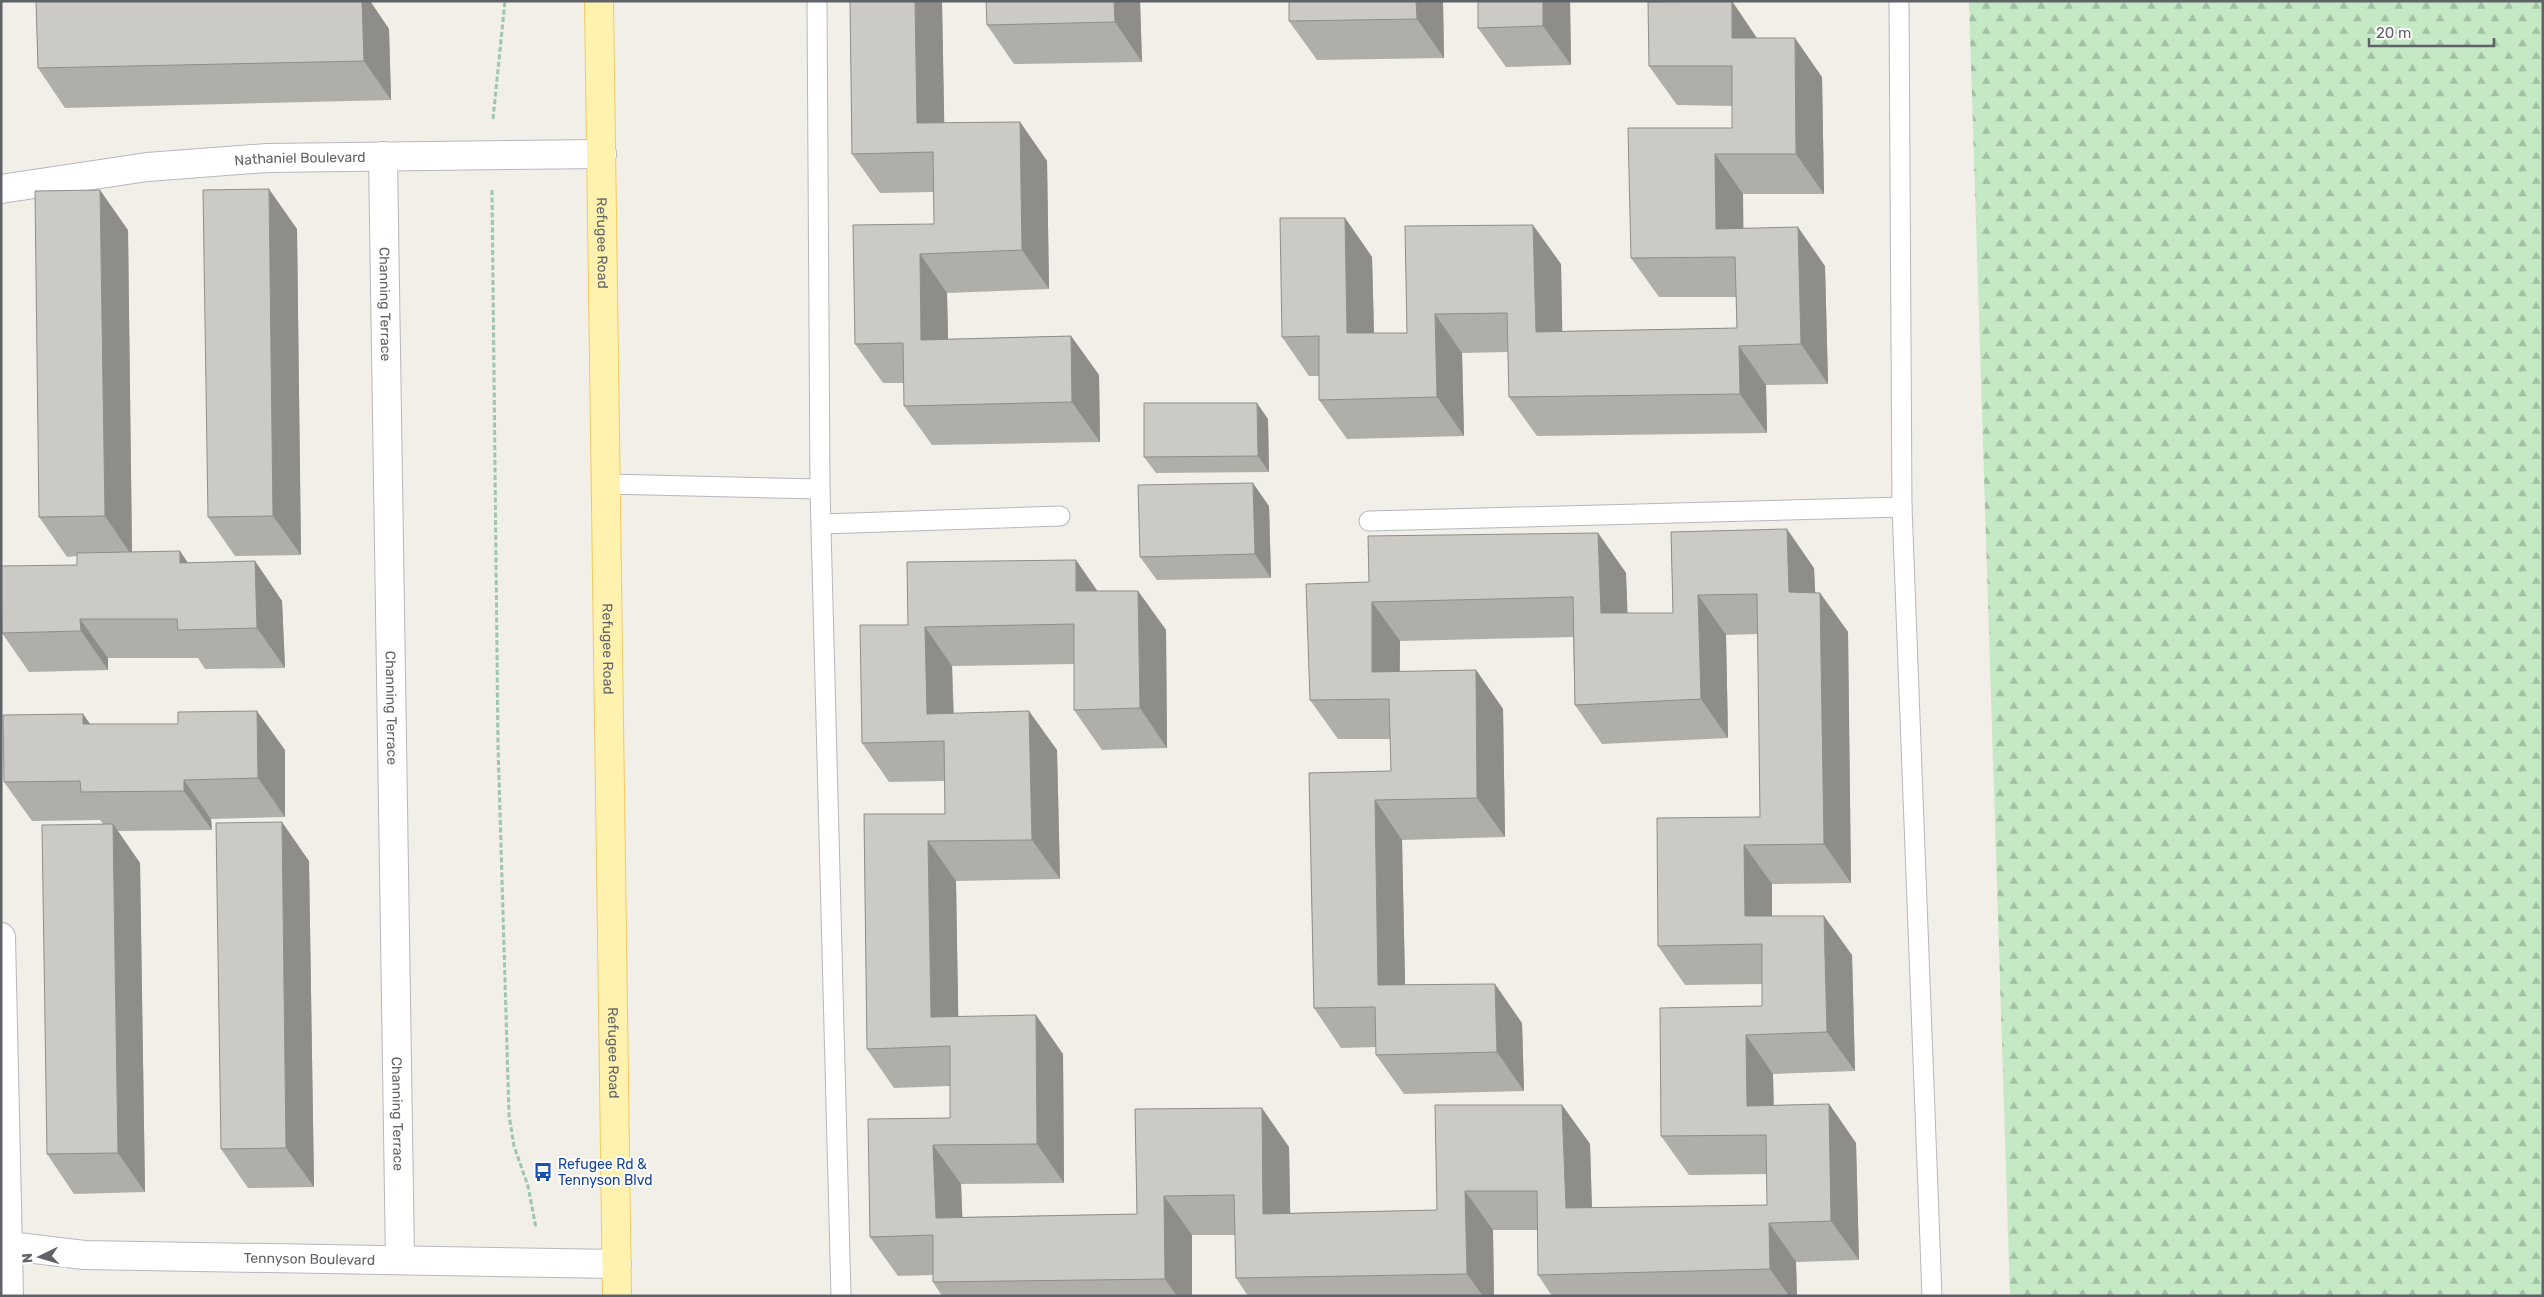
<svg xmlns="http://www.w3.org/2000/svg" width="2544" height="1297" viewBox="0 0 2544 1297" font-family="Rubik,sans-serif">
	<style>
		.forest { fill: url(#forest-firs) }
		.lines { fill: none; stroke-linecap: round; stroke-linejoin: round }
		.lane-casing { stroke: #b5b8bc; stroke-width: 21 }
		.street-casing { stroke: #b5b8bc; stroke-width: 30 }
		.primary-casing { stroke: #f2c960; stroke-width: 30 }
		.path { stroke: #9cc7a9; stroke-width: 3; stroke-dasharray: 5 2.5; stroke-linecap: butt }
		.lane { stroke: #fff; stroke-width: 19 }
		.street { stroke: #fff; stroke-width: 28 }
		.primary { stroke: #fff2af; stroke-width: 28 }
		.wall { fill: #afaea9 }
		.shaded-wall { fill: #8f8d8a }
		.building { fill: #cccac5; stroke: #8f8d8a }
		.labels { text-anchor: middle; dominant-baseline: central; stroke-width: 4; stroke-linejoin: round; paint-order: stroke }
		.street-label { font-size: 14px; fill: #5f6368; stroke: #fff }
		.transit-label { font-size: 14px; fill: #164399; stroke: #fff; text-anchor: start }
	</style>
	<defs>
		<pattern id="forest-firs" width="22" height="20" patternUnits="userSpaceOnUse" patternTransform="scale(1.25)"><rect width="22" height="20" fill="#c5e8c5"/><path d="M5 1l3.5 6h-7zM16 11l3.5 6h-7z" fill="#a3c0a4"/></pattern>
	</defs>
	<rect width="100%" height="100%" fill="#f1efe8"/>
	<polygon class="forest" points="1969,1 2543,1 2543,1296 2010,1296"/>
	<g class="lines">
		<g class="lane-casing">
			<g id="lane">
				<polyline points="817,1 820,489 841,1296"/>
				<polyline points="1899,1 1902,507 1932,1296"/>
				<polyline points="607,484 820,489"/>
				<polyline points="1369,521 1902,507"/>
				<polyline points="822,524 1060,516"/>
			</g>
		</g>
		<g class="street-casing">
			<g id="street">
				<path id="s1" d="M 383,156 L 400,1260"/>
				<path id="s2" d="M 1,189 L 147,167 L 267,158 L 602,154"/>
				<polyline points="1,937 9,1296"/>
				<path id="s3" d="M 1,1245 L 84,1255 L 617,1264"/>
			</g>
		</g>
		<g class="primary-casing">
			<g id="primary">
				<path id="s4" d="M 599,1 L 617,1296"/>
			</g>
		</g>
		<g class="path">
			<polyline points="493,119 505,1"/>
			<polyline points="492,190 498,745 509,1115 514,1146 528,1186 536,1228"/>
		</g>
		<use href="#lane" class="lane"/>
		<use href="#street" class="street"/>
		<use href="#primary" class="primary"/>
	</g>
	<g class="wall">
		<polygon points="36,1 370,1 389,29 391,100 65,108 38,68"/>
		<polygon points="850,1 942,1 944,123 1020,122 1047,161 1049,289 947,293 948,339 1071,336 1099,375 1100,442 932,445 904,406 904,383 883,383 855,344 934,224 934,192 880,193 852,154"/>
		<polygon points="1140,1 1142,62 1014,64 987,25"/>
		<polygon points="1443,1 1444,58 1317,60 1289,21"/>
		<polygon points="1570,1 1571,65 1506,67 1478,28"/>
		<polygon points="1758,38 1822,77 1824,194 1743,194 1743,228 1825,266 1828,384 1766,385 1767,433 1537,436 1509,397 1508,352 1462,353 1464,436 1347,439 1319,400 1319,376 1309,376 1282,337 1345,218 1372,257 1374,333 1407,333 1405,226 1561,264 1562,331 1737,328 1736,297 1659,297 1631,258 1732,128 1732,106 1677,105 1649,66"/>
		<polygon points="297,229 301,555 235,556 208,517"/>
		<polygon points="128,230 132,552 188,563 255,561 282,601 285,668 205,669 198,658 108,658 108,670 29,672 2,633 77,565 77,556 67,557 39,517"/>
		<polygon points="1268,419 1269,472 1156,473 1144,457"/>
		<polygon points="1269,506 1271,578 1157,580 1140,557"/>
		<polygon points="1671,532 1814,568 1815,593 1820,593 1848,632 1851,883 1772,884 1772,916 1852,955 1855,1071 1773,1074 1774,1105 1829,1104 1856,1143 1859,1260 1796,1262 1797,1296 1552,1296 1538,1275 1538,1230 1493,1230 1494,1296 1248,1296 1236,1278 1235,1235 1192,1235 1192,1296 942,1296 933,1282 933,1275 898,1276 870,1237 950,1118 950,1086 894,1088 867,1049 864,814 945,814 945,781 889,782 862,743 908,625 1098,591 1138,591 1166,630 1167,748 1102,750 1074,710 1074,664 952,666 954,713 1057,750 1060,879 956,881 958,1017 1063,1054 1064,1183 961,1184 962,1217 1137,1214 1135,1109 1289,1147 1290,1213 1437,1210 1562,1105 1590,1144 1592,1208 1767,1205 1767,1174 1689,1175 1661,1136 1762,1006 1762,984 1685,985 1658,946 1760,817 1758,634 1726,635 1728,738 1602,744 1575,705 1573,637 1400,641 1400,672 1476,670 1503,709 1505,837 1402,840 1405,985 1522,1023 1524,1091 1404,1094 1376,1055 1376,1047 1341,1048 1314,1008 1309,773 1391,771 1390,739 1338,739 1310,700 1369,582 1598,533 1626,573 1627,613 1673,613"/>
		<polygon points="83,714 90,724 285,750 285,817 211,819 212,830 118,831 140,863 145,1192 74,1194 47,1154 103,824 100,820 32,821 4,782"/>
		<polygon points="309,861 314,1187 248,1188 221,1149"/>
	</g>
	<g class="shaded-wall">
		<polygon points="362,1 370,1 389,29 391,100 364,61"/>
		<polygon points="915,1 942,1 945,162 917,123"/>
		<polygon points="1114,1 1140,1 1142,62 1115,22"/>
		<polygon points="1416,1 1443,1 1444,58 1417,19"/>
		<polygon points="1543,1 1570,1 1571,65 1543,26"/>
		<polygon points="1732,1 1759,41 1732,38"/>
		<polygon points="1795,38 1822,77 1824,194 1796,154"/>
		<polygon points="1020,122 1047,161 1049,289 1022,250"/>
		<polygon points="1715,154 1743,194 1744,268 1716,229"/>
		<polygon points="269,189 297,229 301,555 273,516"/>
		<polygon points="100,190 128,230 132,556 105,516"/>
		<polygon points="1345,218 1372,257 1375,372 1347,333"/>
		<polygon points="1533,225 1561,264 1563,371 1536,332"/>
		<polygon points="1798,227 1825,266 1828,384 1801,344"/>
		<polygon points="920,254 947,293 949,379 921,340"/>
		<polygon points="1435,314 1462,353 1464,436 1437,397"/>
		<polygon points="1071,336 1099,375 1100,442 1072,402"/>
		<polygon points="1739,346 1766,385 1767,433 1740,394"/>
		<polygon points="1257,403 1268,419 1269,472 1258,456"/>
		<polygon points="1253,483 1269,506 1271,578 1255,554"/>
		<polygon points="1787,529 1814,568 1817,632 1789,592"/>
		<polygon points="1598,533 1626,573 1629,652 1601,613"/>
		<polygon points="180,551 207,591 180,563"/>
		<polygon points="1076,560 1103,599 1076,591"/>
		<polygon points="255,561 282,601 285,668 257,628"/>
		<polygon points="1138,591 1166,630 1167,748 1140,708"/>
		<polygon points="1820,593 1848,632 1851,883 1824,844"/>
		<polygon points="1698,595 1726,635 1728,738 1701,699"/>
		<polygon points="1372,602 1400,641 1399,712 1372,672"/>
		<polygon points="80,619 108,658 108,670 81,631"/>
		<polygon points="925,627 952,666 954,753 927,714"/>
		<polygon points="1476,670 1503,709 1505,837 1477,798"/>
		<polygon points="257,711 285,750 285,817 258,778"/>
		<polygon points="1029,711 1057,750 1060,879 1032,840"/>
		<polygon points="83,714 110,753 83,724"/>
		<polygon points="184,780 211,819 212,830 184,791"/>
		<polygon points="1375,800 1402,840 1406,1024 1378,985"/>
		<polygon points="282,822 309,861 314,1187 286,1148"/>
		<polygon points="113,824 140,863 145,1192 118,1153"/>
		<polygon points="928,841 956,881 959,1056 931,1017"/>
		<polygon points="1744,845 1772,884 1772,956 1745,916"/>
		<polygon points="1824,916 1852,955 1855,1071 1827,1032"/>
		<polygon points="1495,984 1522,1023 1524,1091 1497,1052"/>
		<polygon points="1036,1015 1063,1054 1064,1183 1037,1144"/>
		<polygon points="1746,1035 1773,1074 1774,1145 1747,1106"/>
		<polygon points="1829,1104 1856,1143 1859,1260 1831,1221"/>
		<polygon points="1562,1105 1590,1144 1593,1247 1566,1208"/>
		<polygon points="1262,1108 1289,1147 1291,1253 1263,1214"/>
		<polygon points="933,1145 961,1184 964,1257 936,1218"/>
		<polygon points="1465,1191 1493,1230 1494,1296 1483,1296 1467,1274"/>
		<polygon points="1164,1196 1192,1235 1192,1296 1177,1296 1165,1279"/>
		<polygon points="1769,1223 1796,1262 1797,1296 1789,1296 1770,1269"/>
	</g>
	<g class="building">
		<polygon points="36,1 362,1 364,61 38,68"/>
		<polygon points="850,1 915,1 917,123 1020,122 1022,250 920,254 921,340 1071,336 1072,402 904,406 903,343 855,344 853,225 934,224 933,152 852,154"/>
		<polygon points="986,1 1114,1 1115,22 987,25"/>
		<polygon points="1289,1 1416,1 1417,19 1289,21"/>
		<polygon points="1478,1 1543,1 1543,26 1478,28"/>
		<polygon points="1732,1 1732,38 1795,38 1796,154 1715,154 1716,229 1798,227 1801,344 1739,346 1740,394 1509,397 1507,313 1435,314 1437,397 1319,400 1319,336 1282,337 1280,218 1345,218 1347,333 1407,333 1405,226 1533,225 1536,332 1737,328 1735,257 1631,258 1628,128 1732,128 1732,66 1649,66 1648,2"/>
		<polygon points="269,189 273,516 208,517 203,190"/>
		<polygon points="100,190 105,516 39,517 35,191"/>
		<polygon points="1144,403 1257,403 1258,456 1144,457"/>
		<polygon points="1253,483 1255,554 1140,557 1138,485"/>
		<polygon points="1787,529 1789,592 1820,593 1824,844 1744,845 1745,916 1824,916 1827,1032 1746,1035 1747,1106 1829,1104 1831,1221 1769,1223 1770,1269 1538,1275 1537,1191 1465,1191 1467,1274 1236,1278 1234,1195 1164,1196 1165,1279 933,1282 933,1235 870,1237 868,1119 950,1118 950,1046 867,1049 864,814 945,814 944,741 862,743 860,625 908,625 907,562 1076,560 1076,591 1138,591 1140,708 1074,710 1074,624 925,627 927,714 1029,711 1032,840 928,841 931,1017 1036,1015 1037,1144 933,1145 936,1218 1137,1214 1135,1109 1262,1108 1263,1214 1437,1210 1435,1105 1562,1105 1566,1208 1767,1205 1766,1135 1661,1136 1660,1008 1762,1006 1762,944 1658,946 1657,818 1760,817 1757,594 1698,595 1701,699 1575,705 1573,597 1372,602 1372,672 1476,670 1477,798 1375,800 1378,985 1495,984 1497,1052 1376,1055 1375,1007 1314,1008 1309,773 1391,771 1389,699 1310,700 1306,584 1369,582 1368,536 1598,533 1601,613 1673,613 1671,532"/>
		<polygon points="180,551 180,563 255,561 257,628 178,630 177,619 80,619 81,631 2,633 1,566 77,565 77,553"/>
		<polygon points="257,711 258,778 184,780 184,791 81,792 80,781 4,782 3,715 83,714 83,724 178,724 178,712"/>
		<polygon points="282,822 286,1148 221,1149 216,823"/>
		<polygon points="113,824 118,1153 47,1154 42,825"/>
	</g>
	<defs>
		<g id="bus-bare" transform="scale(1.5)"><path d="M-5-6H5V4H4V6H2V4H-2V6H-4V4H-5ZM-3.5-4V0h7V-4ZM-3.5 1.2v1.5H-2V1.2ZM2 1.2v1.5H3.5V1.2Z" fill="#1a4fb4" stroke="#fff" stroke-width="2.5" paint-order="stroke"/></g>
	</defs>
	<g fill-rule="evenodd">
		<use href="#bus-bare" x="543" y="1172"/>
	</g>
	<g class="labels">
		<g class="street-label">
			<text stroke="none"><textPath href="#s2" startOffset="301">Nathaniel Boulevard</textPath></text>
			<text stroke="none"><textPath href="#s4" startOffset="242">Refugee Road</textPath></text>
			<text stroke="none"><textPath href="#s1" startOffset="148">Channing Terrace</textPath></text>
			<text stroke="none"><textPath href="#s4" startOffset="648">Refugee Road</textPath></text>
			<text stroke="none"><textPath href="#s1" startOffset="552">Channing Terrace</textPath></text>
			<text stroke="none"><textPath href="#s4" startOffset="1052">Refugee Road</textPath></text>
			<text stroke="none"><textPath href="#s1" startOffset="958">Channing Terrace</textPath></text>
			<text stroke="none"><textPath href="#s3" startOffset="309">Tennyson Boulevard</textPath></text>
		</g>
		<g class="transit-label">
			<text x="558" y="1164">Refugee Rd &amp;<tspan x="558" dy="16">Tennyson Blvd</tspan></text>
		</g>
	</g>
	<rect width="2544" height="1297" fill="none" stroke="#5f6368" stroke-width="5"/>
	<g transform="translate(40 1257) rotate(265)" stroke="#ffffff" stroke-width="4" paint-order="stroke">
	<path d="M0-4L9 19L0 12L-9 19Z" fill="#5f6368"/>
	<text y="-8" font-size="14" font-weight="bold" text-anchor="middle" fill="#5f6368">N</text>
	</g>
	<path d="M2369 38v8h125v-8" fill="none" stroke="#5f6368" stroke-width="2.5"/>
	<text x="2376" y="38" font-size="15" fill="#5f6368" stroke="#ffffff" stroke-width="4" paint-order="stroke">20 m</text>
</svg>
